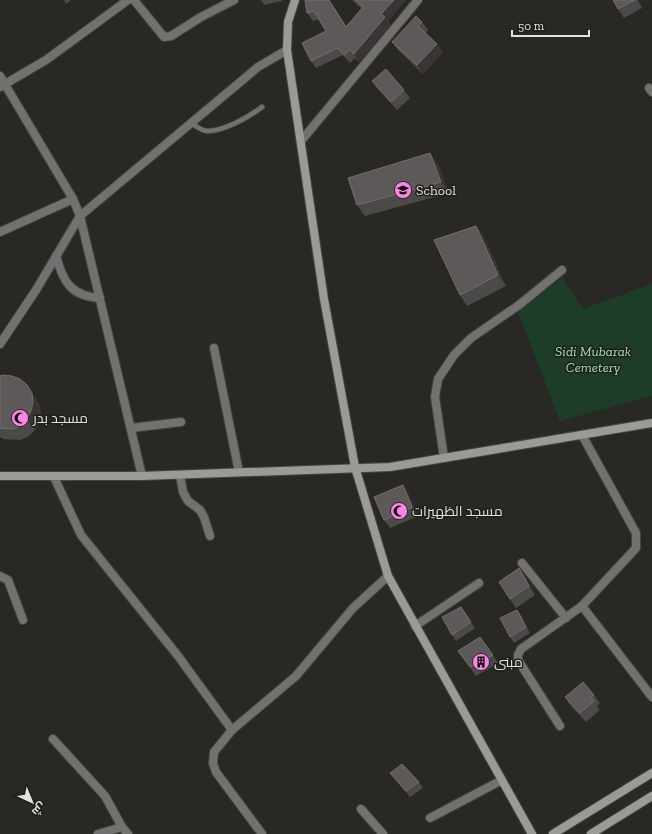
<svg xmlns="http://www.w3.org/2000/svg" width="652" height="834" viewBox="0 0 652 834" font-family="'Zilla Slab',Cairo,serif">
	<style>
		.green { fill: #1d3d28 }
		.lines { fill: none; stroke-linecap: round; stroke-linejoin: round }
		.lane-casing { stroke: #484643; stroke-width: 6 }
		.street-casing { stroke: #484643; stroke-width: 10 }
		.secondary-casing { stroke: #484643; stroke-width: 10 }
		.lane { stroke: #727170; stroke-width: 4.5 }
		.street { stroke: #727170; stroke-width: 8 }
		.secondary { stroke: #9c9a98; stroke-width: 8 }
		.wall { fill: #4c4949 }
		.shaded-wall { fill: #383534 }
		.building { fill: #5d5959; stroke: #726e6e }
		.labels { text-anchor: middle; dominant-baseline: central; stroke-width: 3; stroke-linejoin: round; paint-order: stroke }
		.poi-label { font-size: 14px; fill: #e3e2df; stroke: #201f1c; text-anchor: start }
		.park-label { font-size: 14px; font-style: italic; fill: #9ee0b1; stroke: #201f1c }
	</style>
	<rect width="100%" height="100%" fill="#2a2825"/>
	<polygon class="green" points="562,278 583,309 652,284 652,396 560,421 518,312"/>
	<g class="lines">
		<g class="lane-casing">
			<path id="lane" d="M 191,123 C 196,126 201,131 208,131 C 224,131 249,117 262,107"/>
		</g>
		<g class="street-casing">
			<g id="street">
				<polyline points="134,0 164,37 171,36 201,17 234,0"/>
				<polyline points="0,76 73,199 80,216 142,476"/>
				<polyline points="0,87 46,60 128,0"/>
				<polyline points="649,88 652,92"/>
				<polyline points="301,141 418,0"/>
				<polyline points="0,232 73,199"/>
				<path d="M 56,256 C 63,282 71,296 100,298"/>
				<polyline points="0,344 36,290 80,216 258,67 287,50"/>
				<polyline points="214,348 239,472"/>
				<polyline points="131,428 181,422"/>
				<polyline points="444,458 435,397 438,379 454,355 471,338 519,305 562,270"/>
				<polyline points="180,475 183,492 188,501 200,510 204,517 210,536"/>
				<polyline points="54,477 81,535 178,656 232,730"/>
				<polyline points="522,563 566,618"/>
				<polyline points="0,576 8,580 23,620"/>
				<polyline points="582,606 652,697"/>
				<polyline points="415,626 479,583"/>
				<polyline points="560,726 518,660 518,655 521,649 582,606 636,548 636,533 582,435"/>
				<polyline points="53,739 105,796 122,827"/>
				<polyline points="361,809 383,834"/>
				<polyline points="430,818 502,780"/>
				<polyline points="98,834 122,827 128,834"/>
				<polyline points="262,834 216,772 213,763 214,752 232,730 296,676 353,608 388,576"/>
			</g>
		</g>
		<g class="secondary-casing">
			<g id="secondary">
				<polyline points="295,0 288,22 287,50 324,299 355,467 388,576 532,834"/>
				<polyline points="0,476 142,476 390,467 652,423"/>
				<polyline points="553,834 652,773"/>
				<polyline points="591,834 652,796"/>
			</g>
		</g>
		<use href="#lane" class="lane"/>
		<use href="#street" class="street"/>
		<use href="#secondary" class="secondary"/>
	</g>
	<g class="wall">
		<polygon points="64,0 71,0 66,4"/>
		<polygon points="261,0 282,0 282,1 264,5"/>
		<polygon points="352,0 405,0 405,1 388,21 390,25 359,62 355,58 350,63 343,55 316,68 311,61 326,31 319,19 313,21 307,13 330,1 346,26 362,9"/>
		<polygon points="613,0 638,0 642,8 624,18 618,9"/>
		<polygon points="422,22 428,30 425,33 443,52 423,74 398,50 392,42"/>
		<polygon points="372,81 404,90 410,98 397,110 378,89"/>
		<polygon points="438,164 449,193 365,216 357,205"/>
		<polygon points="476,226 484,237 506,286 467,306 460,295"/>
		<polygon points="0,376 35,397 39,404 41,413 39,422 35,430 29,436 20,440 3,439 0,437"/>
		<polygon points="408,493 418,516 390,528 384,520"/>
		<polygon points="519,568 525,576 535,595 516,608 510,599"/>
		<polygon points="461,607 475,628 456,641 452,635"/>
		<polygon points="517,610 521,615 530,633 514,643 510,637"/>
		<polygon points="480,637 498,663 476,676 458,651"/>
		<polygon points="594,695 600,703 597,706 600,710 586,722 570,705 565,697"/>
		<polygon points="390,773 419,782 423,788 410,797 394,778"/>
	</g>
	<g class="shaded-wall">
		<polygon points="394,0 405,0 405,1 388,21 390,25 359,62 354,54 381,14"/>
		<polygon points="437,44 443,52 423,74 417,65"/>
		<polygon points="430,153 438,164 449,193 441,182"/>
		<polygon points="476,226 484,237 506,286 498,275"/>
		<polygon points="27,385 35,397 39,404 41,413 39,422 35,430 27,419"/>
		<polygon points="403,485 408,493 418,516 412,507"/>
		<polygon points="519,568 525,576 535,595 529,586"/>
		<polygon points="517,610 521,615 530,633 526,627"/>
	</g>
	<g class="building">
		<polygon points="305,0 329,0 346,27 363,7 355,0 394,0 381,14 385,17 354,54 350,50 344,55 337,48 311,61 302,43 326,31 314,11 307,13"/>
		<polygon points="613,0 635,0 618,9"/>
		<polygon points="416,16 422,22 418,26 437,44 417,65 392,42"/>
		<polygon points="386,69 404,90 391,102 372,81"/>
		<polygon points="430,153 441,182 357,205 348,178"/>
		<polygon points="476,226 498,275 460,295 434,240"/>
		<polygon points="3,375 12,376 20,379 27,385 32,393 33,402 31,411 27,419 21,425 13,429 0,428 0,376"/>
		<polygon points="403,485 412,507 384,520 374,497"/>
		<polygon points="519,568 529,586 510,599 499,582"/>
		<polygon points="461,607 471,622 452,635 442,617"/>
		<polygon points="517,610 526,627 510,637 500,618"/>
		<polygon points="480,637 493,655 470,667 458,651"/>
		<polygon points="583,682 594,695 591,697 594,701 580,713 565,697"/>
		<polygon points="402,764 419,782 406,791 390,773"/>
	</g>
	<defs>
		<g id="school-disc" transform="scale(0.9)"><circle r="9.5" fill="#fc86e4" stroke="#201f1c"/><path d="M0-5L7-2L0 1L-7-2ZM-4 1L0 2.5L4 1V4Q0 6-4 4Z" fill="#111"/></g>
		<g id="mosque-disc" transform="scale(0.9)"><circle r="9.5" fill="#fc86e4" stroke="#201f1c"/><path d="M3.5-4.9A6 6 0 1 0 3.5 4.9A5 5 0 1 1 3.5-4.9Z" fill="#111"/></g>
		<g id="building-disc" transform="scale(0.9)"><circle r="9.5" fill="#fc86e4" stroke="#201f1c"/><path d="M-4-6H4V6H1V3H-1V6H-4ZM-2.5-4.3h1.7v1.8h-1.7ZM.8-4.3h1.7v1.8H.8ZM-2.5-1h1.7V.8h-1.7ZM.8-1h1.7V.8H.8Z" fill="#111"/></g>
	</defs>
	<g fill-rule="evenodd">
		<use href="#school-disc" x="403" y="190"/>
		<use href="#mosque-disc" x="20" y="418"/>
		<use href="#mosque-disc" x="399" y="511"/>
		<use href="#building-disc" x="481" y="662"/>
	</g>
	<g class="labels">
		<g class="poi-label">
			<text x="416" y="190">School</text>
			<text x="33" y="418">مسجد بدر</text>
			<text x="412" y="511">مسجد الظهيرات</text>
			<text x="494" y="662">مبنى</text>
		</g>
		<g class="park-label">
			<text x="593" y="351">Sidi Mubarak<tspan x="593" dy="16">Cemetery</tspan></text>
		</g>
	</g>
	<g transform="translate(32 802) rotate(136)" stroke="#201f1c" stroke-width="3" paint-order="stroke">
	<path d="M0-3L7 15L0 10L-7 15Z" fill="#e3e2df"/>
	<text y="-6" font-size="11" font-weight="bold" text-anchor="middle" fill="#e3e2df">ش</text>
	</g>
	<path d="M512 30v6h77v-6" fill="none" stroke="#e3e2df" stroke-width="2"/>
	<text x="518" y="30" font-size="12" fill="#e3e2df" stroke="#201f1c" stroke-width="3" paint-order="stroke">50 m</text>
</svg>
